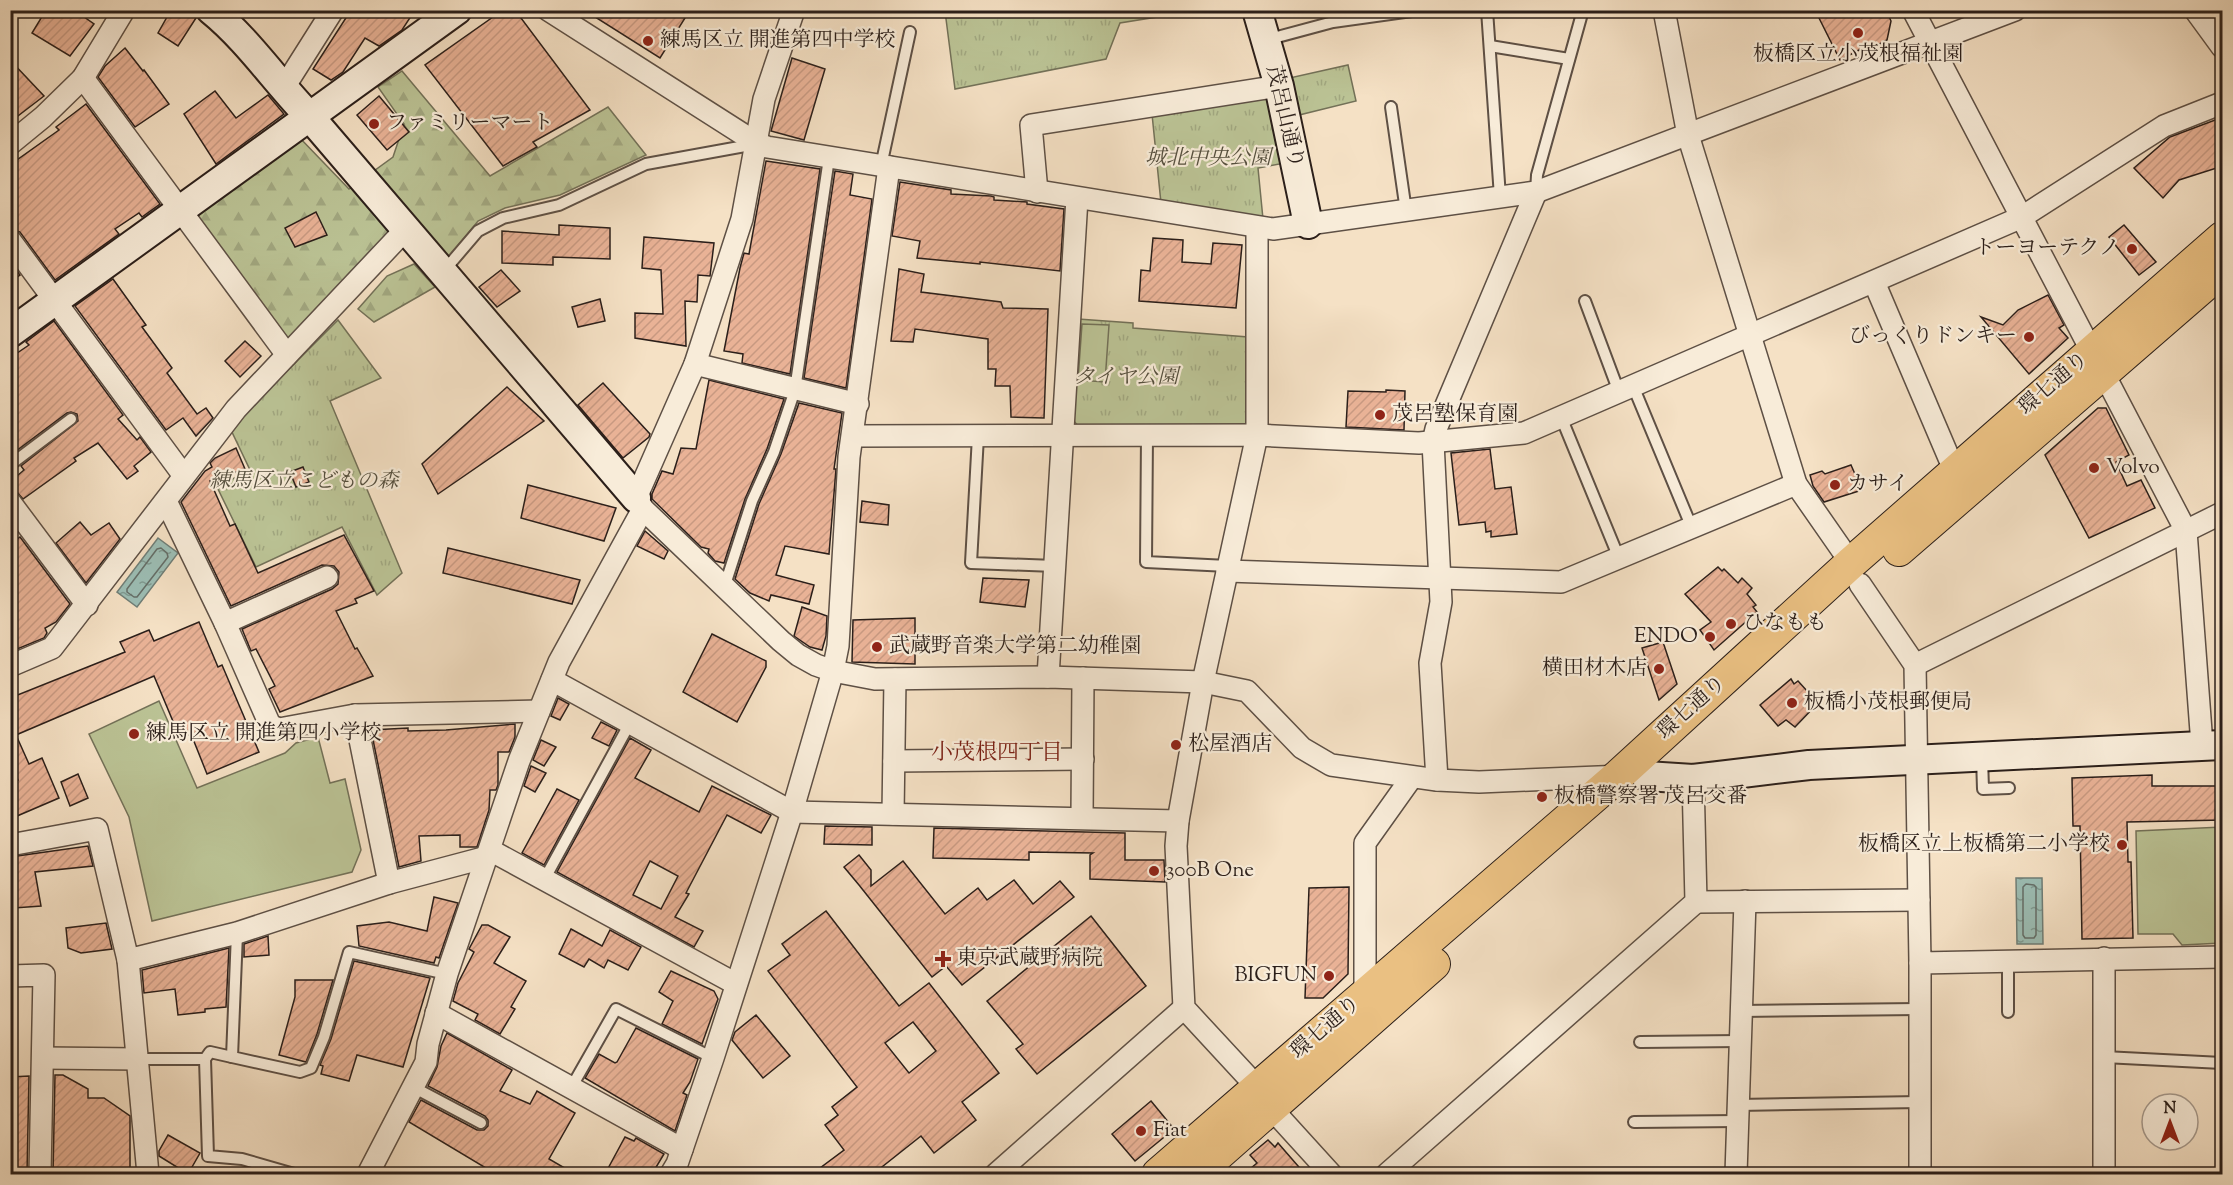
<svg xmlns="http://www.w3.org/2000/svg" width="2233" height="1185" viewBox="0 0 2233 1185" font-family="'Sorts Mill Goudy','Noto Serif JP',serif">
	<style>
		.grass { fill: url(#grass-tufts); stroke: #737158; stroke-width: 1.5 }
		.forest { fill: url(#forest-firs); stroke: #737158; stroke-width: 1.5 }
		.garden { fill: #bbc395; stroke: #737158; stroke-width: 1.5 }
		.water { fill: url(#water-ripples); stroke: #6f7e77; stroke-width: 1.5 }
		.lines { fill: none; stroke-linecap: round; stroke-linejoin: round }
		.shore { stroke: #646e68; stroke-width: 1.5 }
		.building { fill: url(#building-hatch); stroke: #2b1f1a; stroke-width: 1.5; fill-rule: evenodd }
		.lane-casing { stroke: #5e5045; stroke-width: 14 }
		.street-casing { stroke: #5e5045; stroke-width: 24 }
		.secondary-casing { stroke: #2b1f1a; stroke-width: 32 }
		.primary-casing { stroke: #2b1f1a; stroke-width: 34 }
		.lane { stroke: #f8ecd9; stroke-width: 10 }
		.street { stroke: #f8ecd9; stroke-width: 21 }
		.secondary { stroke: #f8ecd9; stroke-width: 28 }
		.primary { stroke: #eac082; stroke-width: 32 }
		.poi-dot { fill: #8f2418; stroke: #f8ecd9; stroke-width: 2 }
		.labels { text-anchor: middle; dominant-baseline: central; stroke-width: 4.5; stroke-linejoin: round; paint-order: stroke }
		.poi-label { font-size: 21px; fill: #2b1f1a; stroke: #f8ecd9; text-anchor: start }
		.street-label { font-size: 21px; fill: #2b1f1a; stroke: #f8ecd9 }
		.park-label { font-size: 21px; font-style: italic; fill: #56503f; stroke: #f8ecd9 }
		.neighbourhood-label { font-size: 22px; fill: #7a1f14; stroke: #f8ecd9 }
	</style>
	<defs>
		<pattern id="grass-tufts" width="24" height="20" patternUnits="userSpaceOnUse" patternTransform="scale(1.5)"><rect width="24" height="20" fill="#bbc395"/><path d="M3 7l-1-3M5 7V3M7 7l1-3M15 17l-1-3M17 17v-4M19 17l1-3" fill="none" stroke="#a1a780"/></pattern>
		<pattern id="forest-firs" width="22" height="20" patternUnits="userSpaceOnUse" patternTransform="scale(1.5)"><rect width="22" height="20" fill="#bbc395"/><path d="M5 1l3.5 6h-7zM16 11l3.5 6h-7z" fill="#a1a780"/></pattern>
		<pattern id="water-ripples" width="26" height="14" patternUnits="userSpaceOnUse" patternTransform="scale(1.5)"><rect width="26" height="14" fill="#9cbeb5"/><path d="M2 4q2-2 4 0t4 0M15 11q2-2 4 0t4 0" fill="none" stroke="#7f9a92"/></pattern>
		<pattern id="building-hatch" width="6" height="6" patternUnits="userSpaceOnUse" patternTransform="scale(1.5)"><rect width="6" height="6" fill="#e9b296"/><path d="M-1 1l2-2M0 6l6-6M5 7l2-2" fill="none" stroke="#c89981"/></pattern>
	</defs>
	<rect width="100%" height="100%" fill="#f5e1c5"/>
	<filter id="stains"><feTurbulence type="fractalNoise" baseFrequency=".00333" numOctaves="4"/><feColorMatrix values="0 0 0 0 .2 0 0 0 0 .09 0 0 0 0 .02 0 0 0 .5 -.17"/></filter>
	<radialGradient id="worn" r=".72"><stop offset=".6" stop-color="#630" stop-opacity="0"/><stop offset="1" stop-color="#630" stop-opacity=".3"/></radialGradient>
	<g class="grass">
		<polygon points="1188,11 1188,12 1120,23 1106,59 955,89 945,11"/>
		<polygon points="1348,65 1356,101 1295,116 1285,79"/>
		<polygon points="1261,95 1272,101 1285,163 1258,168 1263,219 1161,203 1152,114"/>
		<polygon points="1078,319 1133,323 1133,328 1248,337 1248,421 1241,428 1081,429 1072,419"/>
		<polygon points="338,320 381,378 330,401 402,573 377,595 342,527 256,567 217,487 250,470 231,430 247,411"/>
	</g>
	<g class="forest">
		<polygon points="402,71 490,176 608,107 646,155 560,195 505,208 478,221 444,263 407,219 289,347 195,218 298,136 349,189 393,157 404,124 378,87"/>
		<polygon points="414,264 435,287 374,322 358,309 387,276"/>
	</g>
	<g class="garden">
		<polygon points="1082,324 1109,325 1105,382 1078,380"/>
		<polygon points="159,701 197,788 285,753 296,743 318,737 330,783 345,779 361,850 352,872 152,921 129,817 89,734"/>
		<polygon points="2222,827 2222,943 2182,945 2173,934 2138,934 2136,831"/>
	</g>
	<g class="water">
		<polygon points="158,538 178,553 137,607 117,592"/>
		<polygon points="2016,878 2042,878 2043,944 2017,944"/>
	</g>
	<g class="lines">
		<g class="shore">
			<polygon points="161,548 167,553 168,557 137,597 134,597 127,592 127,589 157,549"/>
			<polygon points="2026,884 2034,885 2036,887 2036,935 2034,938 2025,938 2023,935 2023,887"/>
		</g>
	</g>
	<g class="building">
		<polygon points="46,10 74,10 94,24 70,56 32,33"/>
		<polygon points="171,10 183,10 196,18 178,46 158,33"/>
		<polygon points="351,10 415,10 402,30 379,46 365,38 343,72 331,80 313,69"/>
		<polygon points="503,10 515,10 590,110 533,142 537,147 503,166 425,65"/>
		<polygon points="584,10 690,10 660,58"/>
		<polygon points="1815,10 1886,10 1891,21 1887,40 1868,50 1865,47 1840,60"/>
		<polygon points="125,48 143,71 144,70 169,104 135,127 98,77 105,66"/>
		<polygon points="792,58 825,69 804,140 771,131"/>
		<polygon points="10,60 44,96 10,122"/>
		<polygon points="215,91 236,118 268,95 284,114 216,164 184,114"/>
		<polygon points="379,96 409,132 387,150 357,115"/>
		<polygon points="86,104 160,204 142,217 139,213 115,229 119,234 55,280 20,232 10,228 10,165 59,130 56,127"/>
		<polygon points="2223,117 2223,166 2179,180 2163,198 2134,168 2170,137"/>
		<polygon points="766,161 820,169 790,374 742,363 743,354 724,351 740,268 744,253 749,254"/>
		<polygon points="835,171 853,174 850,195 872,199 846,388 804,378"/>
		<polygon points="900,182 951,190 951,194 991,196 994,197 994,200 1027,202 1027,204 1064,209 1060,271 980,262 980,264 917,258 920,241 892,236"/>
		<polygon points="316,212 327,235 295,247 285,228"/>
		<polygon points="559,225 610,228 610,259 553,257 553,265 502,263 502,231 559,235"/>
		<polygon points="2124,225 2156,262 2139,275 2109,237"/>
		<polygon points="644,237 714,243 710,276 698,275 697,302 685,301 686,346 635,338 635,313 663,314 661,270 642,268"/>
		<polygon points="1153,238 1183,240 1182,262 1211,264 1213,243 1242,245 1236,308 1139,301 1141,270 1150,271"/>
		<polygon points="10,262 20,275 10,282"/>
		<polygon points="899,269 924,274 921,292 1001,302 1003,308 1048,309 1044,418 1011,417 1010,386 995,386 996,369 988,369 988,339 915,329 913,342 891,341"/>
		<polygon points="501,270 520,291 497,307 479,287"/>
		<polygon points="113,279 146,325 142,327 172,368 167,373 197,414 206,408 213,418 196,436 183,418 166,430 75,306"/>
		<polygon points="2048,295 2064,325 2059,328 2068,338 2029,374 1981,317 2003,325 2018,310"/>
		<polygon points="600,299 605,321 578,327 572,307"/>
		<polygon points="54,321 123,415 118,419 137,440 140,437 151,452 134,466 138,471 127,479 98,443 74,458 76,461 23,499 16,491 10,490 10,482 24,470 21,466 78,421 77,414 71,412 67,413 12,454 10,453 10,358 29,345 26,342"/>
		<polygon points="245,341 261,356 240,377 225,361"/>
		<polygon points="709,380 784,399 767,449 745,499 724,563 715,561 708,553 709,549 701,547 652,499 652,494 662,471 673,474 681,448 696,449"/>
		<polygon points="603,383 650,434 649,437 623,458 578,405"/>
		<polygon points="507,387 544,421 438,494 422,464"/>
		<polygon points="1386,390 1405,391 1404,430 1346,427 1348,391 1386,392"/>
		<polygon points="799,403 842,413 834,469 836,469 829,554 785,546 776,575 814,585 809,604 771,595 769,601 750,593 735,579 759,504 781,454"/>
		<polygon points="2098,408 2106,408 2129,455 2116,462 2127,486 2141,480 2155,508 2089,538 2045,455"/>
		<polygon points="236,448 245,469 210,481 230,526 235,524 258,573 344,535 374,591 355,599 357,603 336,611 355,649 357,648 373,676 280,712 269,689 275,686 256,649 251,651 242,629 332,589 338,584 339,572 334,566 322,565 231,606 181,502 205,471 212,467 210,463 215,458"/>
		<polygon points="1490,449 1495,489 1511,487 1517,534 1491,537 1491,531 1486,532 1485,522 1459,525 1451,453"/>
		<polygon points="1851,465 1862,490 1824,502 1813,486 1810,475 1822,471 1825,474"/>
		<polygon points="303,467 309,482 296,487 290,472"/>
		<polygon points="528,485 616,508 604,541 521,518"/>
		<polygon points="862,501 889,505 888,525 860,522"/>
		<polygon points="80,522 91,535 109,523 120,539 86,583 56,543"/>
		<polygon points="645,531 668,551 664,559 637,546"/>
		<polygon points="20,537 70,604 56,622 45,628 47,633 44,638 10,652 10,544"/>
		<polygon points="448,548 580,580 572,604 443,573"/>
		<polygon points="1718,567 1722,571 1724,569 1738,583 1742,578 1752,588 1747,594 1756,605 1753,607 1757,612 1714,650 1700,630 1711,622 1685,594"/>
		<polygon points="983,578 1029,580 1025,607 980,602"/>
		<polygon points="802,607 827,616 826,636 822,650 810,647 794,636"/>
		<polygon points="915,618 915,664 852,662 853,620"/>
		<polygon points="199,622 218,667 222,665 259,752 207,774 191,734 180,738 154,676 16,735 29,764 42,758 59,798 10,819 10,783 18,780 10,762 10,698 125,652 120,642 149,630 154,641"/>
		<polygon points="712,634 766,661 766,667 737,722 683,692"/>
		<polygon points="1663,642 1677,684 1659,700 1642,648"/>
		<polygon points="1791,679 1794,684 1798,681 1818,703 1795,727 1786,720 1778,726 1760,705"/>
		<polygon points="558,698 569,704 560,720 551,716"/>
		<polygon points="601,722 617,730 609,746 592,738"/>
		<polygon points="515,724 515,737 509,752 498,752 498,785 496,790 490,790 489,810 477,847 460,847 460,835 419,836 421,861 399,867 371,730 408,728 408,731 446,730"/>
		<path d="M 630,738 L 651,750 L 635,778 L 699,812 L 712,786 L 771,815 L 761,833 L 727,815 L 686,893 L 689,894 L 675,917 L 703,931 L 694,947 L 557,872 ZM 650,861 L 678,876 L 661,909 L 633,895 Z"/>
		<polygon points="541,740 556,747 544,766 533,760"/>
		<polygon points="531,766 546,773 535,792 524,786"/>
		<polygon points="78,774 88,798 70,806 61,782"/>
		<polygon points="2152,775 2152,786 2223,786 2223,820 2127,822 2128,862 2131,862 2133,938 2082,939 2080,826 2073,826 2072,778"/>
		<polygon points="557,789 579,800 544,865 522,853"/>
		<polygon points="825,826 872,827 872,845 824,844"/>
		<polygon points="934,828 1125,833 1125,860 1164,860 1165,882 1090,879 1090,855 1093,853 1029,852 1029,860 933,858"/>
		<polygon points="88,846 93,866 35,872 41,906 14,908 14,906 10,907 10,857"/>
		<polygon points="859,855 871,870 871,886 903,861 945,914 978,888 987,900 1014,880 1033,904 1060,881 1074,897 962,985 946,966 932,977 859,885 844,867"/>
		<polygon points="1349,887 1348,974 1323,998 1305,998 1309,888"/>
		<polygon points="434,897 458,903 439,958 436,957 434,963 359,946 357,926 389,922 427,931"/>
		<path d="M 826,911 L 899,1006 L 929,983 L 999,1073 L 962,1102 L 976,1120 L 934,1153 L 921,1136 L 873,1174 L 812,1174 L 844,1150 L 825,1125 L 838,1115 L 832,1107 L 857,1087 L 768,971 L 790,955 L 782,944 ZM 913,1022 L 936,1051 L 909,1073 L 885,1043 Z"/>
		<polygon points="1091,916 1146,986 1037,1074 1016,1049 1023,1044 987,1001"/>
		<polygon points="106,923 112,949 81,953 68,948 66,928"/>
		<polygon points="482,925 488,925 510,937 494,963 526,981 511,1007 515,1009 500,1034 475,1020 478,1014 453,1001 458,983 474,952 469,949"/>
		<polygon points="571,929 602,946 610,930 641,947 628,970 608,960 604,968 589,959 584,967 559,954"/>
		<polygon points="268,936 269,955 244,957 244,944"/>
		<polygon points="229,948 226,1007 205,1009 205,1012 178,1015 175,989 144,993 142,970"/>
		<polygon points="354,961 430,978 403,1067 357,1055 349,1081 321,1074 323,1066 320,1065 331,1039"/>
		<polygon points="671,971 714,991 718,999 702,1044 662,1024 673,1001 659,992"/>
		<polygon points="295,980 333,980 317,1034 306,1062 279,1055 295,997"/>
		<polygon points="756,1015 790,1056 763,1078 732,1040 735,1032"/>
		<polygon points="636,1028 698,1059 690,1082 683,1093 687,1095 675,1131 585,1078 599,1054 615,1063 617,1062"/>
		<polygon points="447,1033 512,1070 500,1091 530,1104 537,1091 575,1113 549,1159 575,1174 483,1174 486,1168 409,1122 421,1100 477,1130 484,1130 488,1126 488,1120 485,1116 428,1086 437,1067 441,1046"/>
		<polygon points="55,1075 63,1075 88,1089 88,1098 104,1098 130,1116 130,1174 53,1174"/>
		<polygon points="29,1076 27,1173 10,1174 10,1077"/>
		<polygon points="1151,1101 1174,1129 1135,1161 1112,1134"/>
		<polygon points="168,1135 200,1153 188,1174 159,1156 159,1151"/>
		<polygon points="625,1137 634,1141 636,1138 664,1154 652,1174 605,1174"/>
		<polygon points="1268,1140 1275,1147 1278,1143 1305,1174 1244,1174 1257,1163 1250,1155"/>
	</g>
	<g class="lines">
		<g class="lane-casing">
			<g id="lane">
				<polyline points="1487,10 1500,197"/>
				<polyline points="1266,40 1333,22 1419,10"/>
				<polyline points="1490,46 1569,59"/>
				<polyline points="1391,107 1406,211"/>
				<polyline points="881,166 910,32"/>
				<polyline points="1536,192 1537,175 1583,10"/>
				<polyline points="443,272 478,231 503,218 559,205 646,164 756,144"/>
				<polyline points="1585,301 1619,392"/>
				<polyline points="1633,386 1692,528"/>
				<polyline points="1561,417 1619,558"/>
				<polyline points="1147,435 1146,562 1228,566"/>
				<polyline points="978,436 971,563 1055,566"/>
				<polyline points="10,465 71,419"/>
				<polyline points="724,588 752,501 774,452 795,390 829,158"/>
				<polyline points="1982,757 1983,789 2009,788"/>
				<polyline points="544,880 630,723"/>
				<polyline points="237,933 232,1057 300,1072 311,1068 324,1037 349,952 447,974"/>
				<polyline points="2008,961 2008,1012"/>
				<polyline points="1741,1011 1919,1009"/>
				<polyline points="1640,1042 1740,1041"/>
				<polyline points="232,1057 210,1052 205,1059 208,1156 242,1159 294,1174"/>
				<polyline points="2104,1057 2222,1063"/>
				<polyline points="138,1059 205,1059"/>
				<polyline points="413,1087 481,1123"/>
				<polyline points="571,1088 616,1009 713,1058"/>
				<polyline points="1738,1105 1920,1102"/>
				<polyline points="1634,1122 1738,1121"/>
			</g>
		</g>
		<g class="street-casing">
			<g id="street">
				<polyline points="548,10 758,144 767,147 1273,229 1536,192 2015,10"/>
				<polyline points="794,10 764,99 742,219 695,364 636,498 643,509 781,641 798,655 816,665 833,671 875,679 1048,677 1203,682 1247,691 1302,748 1331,765 1437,780 1479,782 1623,776"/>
				<polyline points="1664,10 1688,135 1796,484 1851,563"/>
				<polyline points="1913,10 2092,352"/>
				<polyline points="2195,10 2222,47"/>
				<polyline points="83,78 287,355"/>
				<polyline points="283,89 333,10"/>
				<polyline points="10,144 43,117 83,78 124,10"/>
				<polyline points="1037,192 1031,125 1279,86"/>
				<polyline points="1257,227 1257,435 1203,682 1178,821 1176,846 1184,1008 1258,1088"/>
				<polyline points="10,240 184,476"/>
				<polyline points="1874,282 1955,472"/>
				<polyline points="695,364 858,404"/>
				<polyline points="2104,374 2186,531 2202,745"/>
				<polyline points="853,436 1257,435 1419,443 1524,433 2022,217 2164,126 2222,103"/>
				<polyline points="166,501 225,623 270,725 279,729 355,715 389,883"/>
				<polyline points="10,502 87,605"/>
				<polyline points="1227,571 1561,582 1796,484"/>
				<polyline points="1860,584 1915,665 1920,963 2222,957"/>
				<polyline points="225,623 327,577"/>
				<polyline points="1915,665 2222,513"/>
				<polyline points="10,666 52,648 236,409 406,229"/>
				<polyline points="1048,677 1077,198"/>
				<polyline points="552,680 792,812 1178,821"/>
				<polyline points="355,715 539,711"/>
				<polyline points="894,761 1083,759"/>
				<polyline points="1437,780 1430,663 1441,602 1433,442 1436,429 1536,192"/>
				<polyline points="893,814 895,679"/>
				<polyline points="1082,818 1083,678"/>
				<polyline points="10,845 97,829 128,960 237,933 389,883 487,857"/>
				<polyline points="490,850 736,984"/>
				<polyline points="1696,902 1919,900"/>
				<polyline points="2104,958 2104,1174"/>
				<polyline points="128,960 148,1174"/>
				<polyline points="10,976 44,975 40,1174"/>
				<polyline points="1365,994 1365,843 1412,777"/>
				<polyline points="436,1013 682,1149"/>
				<polyline points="43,1058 138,1059"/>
				<polyline points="1271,1108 1331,1174"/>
				<polyline points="368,1174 426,1062 428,1044 447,974 519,761 559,662 643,509"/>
				<polyline points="671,1174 677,1164 713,1058 792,812 833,671 838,646 849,457 889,167"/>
				<polyline points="996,1174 1184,1008"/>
				<polyline points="1387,1174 1696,902 1693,779"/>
				<polyline points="1736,1174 1745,901"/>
				<polyline points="1920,1174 1920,963"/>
			</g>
		</g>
		<g class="secondary-casing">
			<g id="secondary">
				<path d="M 211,10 C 248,40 276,82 310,117 L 636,498"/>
				<polyline points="1257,10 1279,86 1308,224"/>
				<polyline points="10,333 457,10"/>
				<polyline points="1646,776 1693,779 1809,765 2222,745"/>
			</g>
		</g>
		<g class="primary-casing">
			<g id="primary">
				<polyline points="1899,550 2222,270"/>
				<polyline points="1158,1174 1619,775 1851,563 2222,238"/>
				<polyline points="1196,1174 1434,964"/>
			</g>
		</g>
		<use href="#lane" class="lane"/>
		<use href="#street" class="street"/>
		<use href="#secondary" class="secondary"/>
		<use href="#primary" class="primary"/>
	</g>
	<g class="poi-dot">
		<circle cx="1858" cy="33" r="6"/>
		<circle cx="648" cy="41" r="6"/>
		<circle cx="374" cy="124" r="6"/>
		<circle cx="2132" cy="249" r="6"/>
		<circle cx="2029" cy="337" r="6"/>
		<circle cx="1380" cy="415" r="6"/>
		<circle cx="2094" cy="468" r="6"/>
		<circle cx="1835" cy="485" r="6"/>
		<circle cx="1731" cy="624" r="6"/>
		<circle cx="1710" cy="637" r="6"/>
		<circle cx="877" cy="647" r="6"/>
		<circle cx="1659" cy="669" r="6"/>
		<circle cx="1792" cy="703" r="6"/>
		<circle cx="134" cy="734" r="6"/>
		<circle cx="1176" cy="745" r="6"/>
		<circle cx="1542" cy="797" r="6"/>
		<circle cx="2122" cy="845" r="6"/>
		<circle cx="1154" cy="871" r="6"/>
		<path d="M940 950h6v6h6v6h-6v6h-6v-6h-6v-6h6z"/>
		<circle cx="1329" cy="976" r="6"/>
		<circle cx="1141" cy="1131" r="6"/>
	</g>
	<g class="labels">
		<g class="poi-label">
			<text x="660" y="41">練馬区立 開進第四中学校</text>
			<text x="1858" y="55" text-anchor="middle">板橋区立小茂根福祉園</text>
			<text x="386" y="124">ファミリーマート</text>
			<text x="2120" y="249" text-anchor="end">トーヨーテクノ</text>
			<text x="2017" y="337" text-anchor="end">びっくりドンキー</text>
			<text x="1392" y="415">茂呂塾保育園</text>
			<text x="2106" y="468">Volvo</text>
			<text x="1847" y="485">カサイ</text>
			<text x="1743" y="624">ひなもも</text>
			<text x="1698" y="637" text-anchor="end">ENDO</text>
			<text x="889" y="647">武蔵野音楽大学第二幼稚園</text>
			<text x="1647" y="669" text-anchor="end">横田材木店</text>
			<text x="1804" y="703">板橋小茂根郵便局</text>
			<text x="146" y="734">練馬区立 開進第四小学校</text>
			<text x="1188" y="745">松屋酒店</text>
			<text x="1554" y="797">板橋警察署 茂呂交番</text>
			<text x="2110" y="845" text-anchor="end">板橋区立上板橋第二小学校</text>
			<text x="1166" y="871">300B One</text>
			<text x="956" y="959">東京武蔵野病院</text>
			<text x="1317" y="976" text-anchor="end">BIGFUN</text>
			<text x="1153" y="1131">Fiat</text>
		</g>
		<g class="street-label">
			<text transform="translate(1284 117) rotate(77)">茂呂山通り</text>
			<text transform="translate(2054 384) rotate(-41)">環七通り</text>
			<text transform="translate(1692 708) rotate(-42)">環七通り</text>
			<text transform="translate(1326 1028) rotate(-41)">環七通り</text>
		</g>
		<g class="park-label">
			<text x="1208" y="159">城北中央公園</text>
			<text x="1126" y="378">タイヤ公園</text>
			<text x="304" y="482">練馬区立こどもの森</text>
		</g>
		<g class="neighbourhood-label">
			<text x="997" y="754">小茂根四丁目</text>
		</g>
	</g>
	<rect width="2233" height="1185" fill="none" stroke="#f5e1c5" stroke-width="36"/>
	<rect x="12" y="12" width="2209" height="1161" fill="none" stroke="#2b1f1a" stroke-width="3"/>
	<rect x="18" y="18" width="2197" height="1149" fill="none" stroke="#2b1f1a" stroke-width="1.5"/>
	<g transform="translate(2170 1122)"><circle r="28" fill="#f8ecd9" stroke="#a69a8d" stroke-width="1.5"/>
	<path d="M0-4.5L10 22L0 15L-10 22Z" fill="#8f2418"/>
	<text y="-9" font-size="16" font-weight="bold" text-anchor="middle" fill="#2b1f1a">N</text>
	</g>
	<rect width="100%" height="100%" filter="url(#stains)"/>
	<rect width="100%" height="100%" fill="url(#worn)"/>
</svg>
